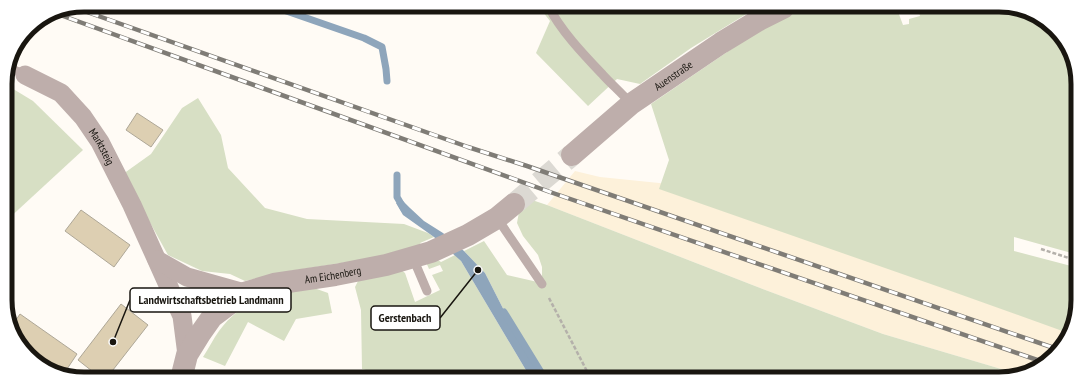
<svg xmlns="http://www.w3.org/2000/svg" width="1083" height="384" viewBox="0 0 1083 384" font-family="'PT Sans Narrow',sans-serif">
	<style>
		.built { fill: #fdf1da }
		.green { fill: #d7dfc4 }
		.water { fill: #8ea5bb }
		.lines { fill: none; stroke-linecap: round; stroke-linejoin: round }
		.stream { stroke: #8ea5bb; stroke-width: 7 }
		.building { fill: #ddcfb2; stroke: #aea797 }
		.tertiary-tunnel { stroke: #dcd9d3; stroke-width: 22; stroke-dasharray: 22 11; stroke-linecap: butt }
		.path { stroke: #b4b0aa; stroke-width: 2.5; stroke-dasharray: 4 2; stroke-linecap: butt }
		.service { stroke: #beaeab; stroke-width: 9 }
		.minor { stroke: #beaeab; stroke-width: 19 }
		.tertiary { stroke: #beaeab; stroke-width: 22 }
		.rail-casing { stroke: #7f7c76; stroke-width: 4.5 }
		.rail { stroke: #fff; stroke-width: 3; stroke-dasharray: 9; stroke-linecap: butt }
		.labels { text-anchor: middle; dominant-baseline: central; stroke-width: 3.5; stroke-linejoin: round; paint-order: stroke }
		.street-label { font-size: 11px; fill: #191610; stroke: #fff }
		.rim { fill: none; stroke: #191610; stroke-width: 5 }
		.leader { fill: none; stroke: #191610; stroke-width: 1.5 }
		.callout-dot { fill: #191610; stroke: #fff; stroke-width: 1.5 }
		.callout { fill: #fff; stroke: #191610; stroke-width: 1.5 }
		.callout-label { font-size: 12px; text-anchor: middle; font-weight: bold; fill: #191610 }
	</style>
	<rect width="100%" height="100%" fill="#fffbf5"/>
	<polygon class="built" points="575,171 600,177 669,184 1070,331 1047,363 1018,374 883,334 755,286 547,205"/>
	<g class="green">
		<polygon points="539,7 756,8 691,48 640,84 617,79 588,106 536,53 550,21"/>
		<polygon points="803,8 897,9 903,25 909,24 909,19 920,16 918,9 1024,9 1059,32 1077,73 1075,254 1014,237 1014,251 1075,267 1074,325 1068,333 948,290 659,189 669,160 651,104 752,35"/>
		<polygon points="5,84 33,101 83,150 6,221"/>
		<polygon points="198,98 221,135 228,168 265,208 307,219 404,224 428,233 434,237 420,243 422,246 380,257 290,271 245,281 230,274 202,271 168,255 123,174 151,154 182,108"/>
		<polygon points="532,200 547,205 755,286 883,334 1018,374 1004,379 542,377 523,348 485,273 464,251 484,241 507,275 542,283 542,267 538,255 523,236 517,223 519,212"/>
		<polygon points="455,255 461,261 530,377 501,377 498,371 485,377 386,376 386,375 362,369 361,310 355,287 358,281 400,269 405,273 415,302 440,290 432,275 443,271 440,265 429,269 426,262 438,260 441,262"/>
		<path d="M 314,288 L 328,293 L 332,313 L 296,319 L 284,341 L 248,322 L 225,366 L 203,357 C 209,348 213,339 219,331 C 244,296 276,295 314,288 Z"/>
	</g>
	<polygon class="water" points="403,201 410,208 424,221 443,233 464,251 485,273 523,348 542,377 530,377 461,261 434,237 403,215 396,203"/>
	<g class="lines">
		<g class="stream">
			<polyline points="272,6 364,38 382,47 386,69 387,81"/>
			<polyline points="397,175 397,197 404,209"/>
			<polyline points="504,312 544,377"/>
		</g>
	</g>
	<g class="building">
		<polygon points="137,113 163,130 151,147 126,130"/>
		<polygon points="81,210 130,245 114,267 65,231"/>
		<polygon points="121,304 148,325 109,375 97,375 78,360"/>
		<polygon points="20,314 77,354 63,375 59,375 25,352 12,326"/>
	</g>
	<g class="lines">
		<polyline class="tertiary-tunnel" points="514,204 572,155"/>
		<g class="path">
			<polyline points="1041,249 1075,260"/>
			<polyline points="549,298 590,377"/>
		</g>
		<g class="service">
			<path d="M 549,7 C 560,30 585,56 603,75 C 612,85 622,93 631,104"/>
			<polyline points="8,67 25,75"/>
			<polyline points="497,218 542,284"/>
			<polyline points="413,258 427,291"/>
		</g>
		<g class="minor">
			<path id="s1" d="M 25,75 L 61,93 L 83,117 L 100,142 L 132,205 L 182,316 L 187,355"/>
			<polyline points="157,260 187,277 244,293"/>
		</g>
		<g class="tertiary">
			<path id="s2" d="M 572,155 L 631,104 L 721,43 L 759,20 L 783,8"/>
			<path id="s3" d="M 182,375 L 187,355 L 200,334 L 212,317 L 244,293 L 274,284 L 335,275 L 386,265 L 431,252 L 468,235 L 497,218 L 514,204"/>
		</g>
		<g class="rail-casing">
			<g id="rail">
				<polyline points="73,7 468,147 527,166 1057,349"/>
				<polyline points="52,12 550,192 1046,363"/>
			</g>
		</g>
		<use href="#rail" class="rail"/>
	</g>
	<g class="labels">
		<g class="street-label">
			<text stroke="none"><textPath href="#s2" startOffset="129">Auenstraße</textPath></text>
			<text stroke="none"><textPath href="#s1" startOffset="108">Marktsteig</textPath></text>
			<text stroke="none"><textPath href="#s3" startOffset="197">Am Eichenberg</textPath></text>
		</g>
	</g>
	<path d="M0 0H1083V384H0ZM84 12H999A72 72 0 0 1 1071 84V300A72 72 0 0 1 999 372H84A72 72 0 0 1 12 300V84A72 72 0 0 1 84 12Z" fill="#fff" fill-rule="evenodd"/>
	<path class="rim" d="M84 12H999A72 72 0 0 1 1071 84V300A72 72 0 0 1 999 372H84A72 72 0 0 1 12 300V84A72 72 0 0 1 84 12Z"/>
	<path class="leader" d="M113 342L130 300M478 270L440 318"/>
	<g class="callout-dot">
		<circle cx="113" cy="342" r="4"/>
		<circle cx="478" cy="270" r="4"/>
	</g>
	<g class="callout">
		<rect x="130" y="288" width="161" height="24" rx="4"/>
		<rect x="371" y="306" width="69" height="24" rx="4"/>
	</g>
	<g class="callout-label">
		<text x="211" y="304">Landwirtschaftsbetrieb Landmann</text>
		<text x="405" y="322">Gerstenbach</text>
	</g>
</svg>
